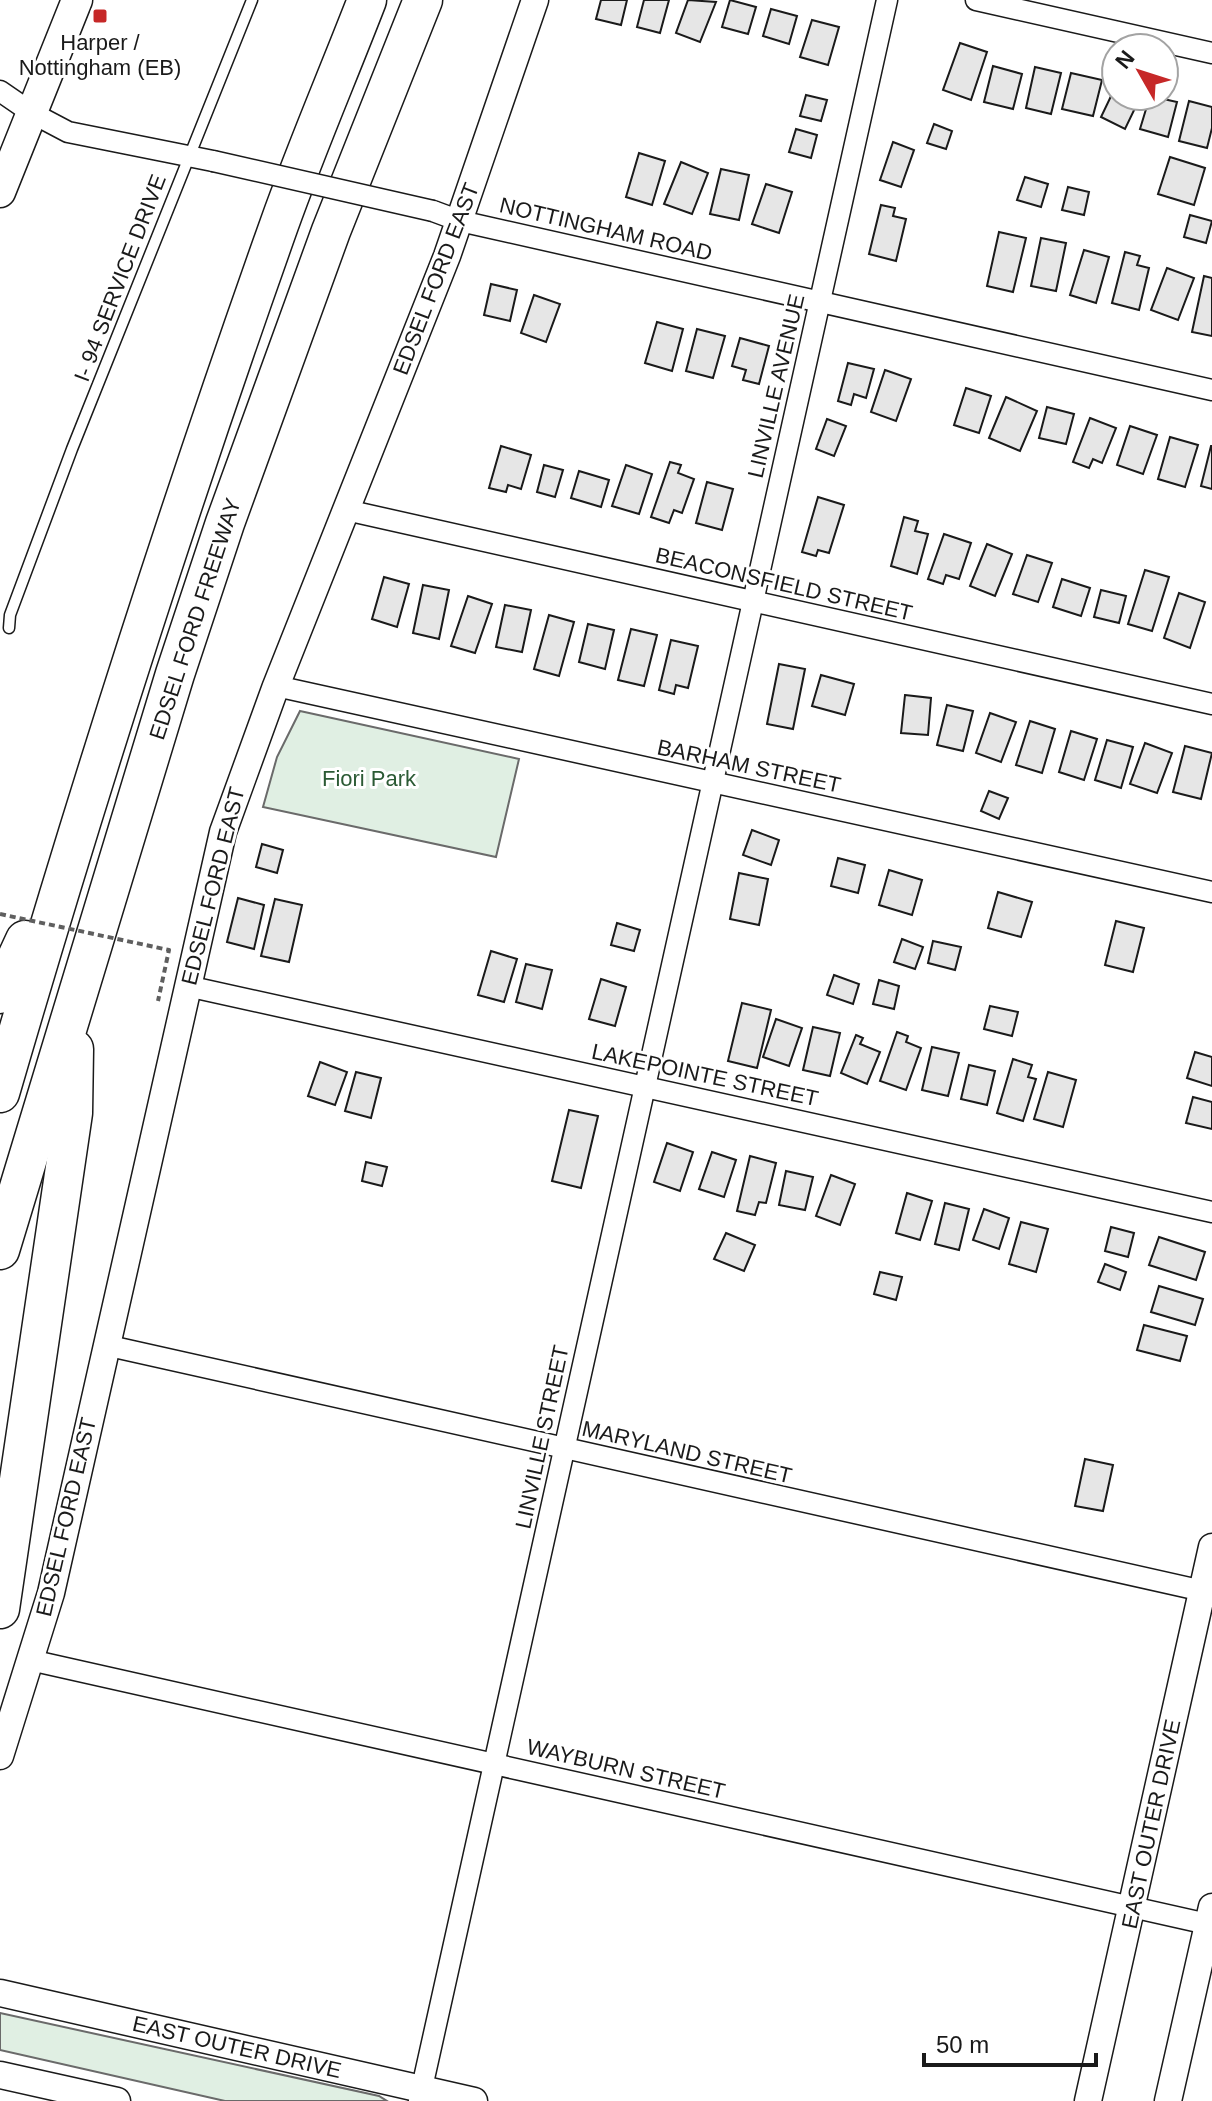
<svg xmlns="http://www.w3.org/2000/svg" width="1212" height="2101" viewBox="0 0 1212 2101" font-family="Arial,sans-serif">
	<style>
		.green { fill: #e0efe3; stroke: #6a6a6a; stroke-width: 2 }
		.building { fill: #e6e6e6; stroke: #1a1a1a; stroke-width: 2 }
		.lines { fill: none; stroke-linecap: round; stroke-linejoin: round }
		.service-casing { stroke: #1a1a1a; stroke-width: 13 }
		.minor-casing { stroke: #1a1a1a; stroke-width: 23 }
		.tertiary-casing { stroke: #1a1a1a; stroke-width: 29 }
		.secondary-casing { stroke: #1a1a1a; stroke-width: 33 }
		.motorway-casing { stroke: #1a1a1a; stroke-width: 41 }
		.service { stroke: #fff; stroke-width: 10 }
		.minor { stroke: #fff; stroke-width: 20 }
		.tertiary { stroke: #fff; stroke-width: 26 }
		.secondary { stroke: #fff; stroke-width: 30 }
		.motorway { stroke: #fff; stroke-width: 38 }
		.minor-bridge-casing { stroke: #1a1a1a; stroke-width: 23; stroke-linecap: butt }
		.path-bridge { stroke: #5f5f5f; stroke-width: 4; stroke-dasharray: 6 4; stroke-linecap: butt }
		.minor-bridge { stroke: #fff; stroke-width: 20 }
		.poi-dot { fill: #c62828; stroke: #fff; stroke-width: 3 }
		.labels { text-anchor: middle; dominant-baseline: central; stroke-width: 6; stroke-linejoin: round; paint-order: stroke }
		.poi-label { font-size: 22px; fill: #1a1a1a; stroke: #fff }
		.street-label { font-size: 22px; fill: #1a1a1a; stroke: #fff }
		.park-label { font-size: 22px; fill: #2b5a34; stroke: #fff }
	</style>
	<rect width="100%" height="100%" fill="#fff"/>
	<g class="green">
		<polygon points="300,711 519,759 496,857 263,807 277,757"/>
		<polygon points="0,2013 379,2096 387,2101 225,2101 0,2050"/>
	</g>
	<g class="building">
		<polygon points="601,0 627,0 621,25 596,19"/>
		<polygon points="644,0 669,0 660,33 637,27"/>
		<polygon points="688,0 716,2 700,42 676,33"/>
		<polygon points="730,0 756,7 748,34 722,27"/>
		<polygon points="771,9 797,16 789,44 763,36"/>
		<polygon points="812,20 839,27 828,65 800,57"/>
		<polygon points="960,43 987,52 971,100 943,90"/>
		<polygon points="993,66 1022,74 1013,109 984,102"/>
		<polygon points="1035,67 1061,73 1051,114 1026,108"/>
		<polygon points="1071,73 1102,80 1093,116 1062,109"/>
		<polygon points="1113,92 1116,96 1137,104 1125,129 1101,117"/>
		<polygon points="806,95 827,100 821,121 800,116"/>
		<polygon points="1150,96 1177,102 1168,137 1140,129"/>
		<polygon points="1189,101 1212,107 1212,128 1207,148 1179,141"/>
		<polygon points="934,124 952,131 946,149 927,143"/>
		<polygon points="796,129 817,135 811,158 789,152"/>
		<polygon points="893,142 914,150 901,187 880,180"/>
		<polygon points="639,153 665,161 652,205 626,197"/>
		<polygon points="1170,157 1205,168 1194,205 1158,194"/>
		<polygon points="681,162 708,173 692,214 664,204"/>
		<polygon points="721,169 749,175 739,220 710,214"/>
		<polygon points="1025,177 1048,184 1041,207 1017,200"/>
		<polygon points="766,184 792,192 779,233 752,224"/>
		<polygon points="1068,187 1089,192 1084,215 1062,210"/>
		<polygon points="881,205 895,208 893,216 906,219 896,261 869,254"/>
		<polygon points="1190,215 1212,221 1206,243 1184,237"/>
		<polygon points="999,232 1026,238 1013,292 987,286"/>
		<polygon points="1041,238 1066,243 1056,291 1031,286"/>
		<polygon points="1084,250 1109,257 1096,303 1070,295"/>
		<polygon points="1125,252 1140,256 1137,265 1149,268 1139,310 1112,303"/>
		<polygon points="1167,268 1194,278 1178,320 1151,310"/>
		<polygon points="1204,276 1212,278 1212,336 1192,332"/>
		<polygon points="491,284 517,290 510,321 484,315"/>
		<polygon points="534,295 560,304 546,342 521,333"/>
		<polygon points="657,322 683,329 672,371 645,363"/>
		<polygon points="697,329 725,336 713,378 686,371"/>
		<polygon points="740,338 769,346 759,384 743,380 746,370 732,366"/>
		<polygon points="848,363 874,369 866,398 854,394 851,405 838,401"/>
		<polygon points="885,370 911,379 896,421 871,412"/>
		<polygon points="966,388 991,396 979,433 954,425"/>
		<polygon points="1006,397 1037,411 1020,451 989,438"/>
		<polygon points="1047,407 1074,414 1066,444 1039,438"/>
		<polygon points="1090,418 1116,428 1102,463 1093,459 1089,468 1073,462"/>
		<polygon points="827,419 846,426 834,456 816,449"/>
		<polygon points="1130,426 1157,435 1143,474 1117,465"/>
		<polygon points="1170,437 1198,445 1185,487 1158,479"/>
		<polygon points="501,446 531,455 521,489 508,485 506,492 489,488"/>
		<polygon points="1211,446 1212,446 1212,489 1201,486"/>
		<polygon points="670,462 681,465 678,473 694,479 682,513 674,510 669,523 651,517"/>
		<polygon points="544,465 563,470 555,497 537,492"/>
		<polygon points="626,465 652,474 639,514 612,506"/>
		<polygon points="579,471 609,480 601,507 571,498"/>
		<polygon points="707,482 733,489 722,530 696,523"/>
		<polygon points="818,497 844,505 829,553 818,550 816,556 802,552"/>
		<polygon points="904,517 918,521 915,531 928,534 917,574 891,566"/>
		<polygon points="944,534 971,543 959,579 946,575 943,584 928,579"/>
		<polygon points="987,544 1012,554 995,596 970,586"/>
		<polygon points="1027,555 1052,563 1038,602 1013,594"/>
		<polygon points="1145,570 1169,577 1152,631 1128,624"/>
		<polygon points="384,577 409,584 397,627 372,619"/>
		<polygon points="1062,579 1090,588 1081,616 1053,607"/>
		<polygon points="423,585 449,590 439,639 413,633"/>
		<polygon points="1101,590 1126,596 1119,623 1094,617"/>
		<polygon points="1179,593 1205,602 1190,648 1164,638"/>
		<polygon points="468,596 492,604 475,653 451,646"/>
		<polygon points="505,605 531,610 522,652 496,647"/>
		<polygon points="549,615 574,622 559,676 534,669"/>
		<polygon points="588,624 614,630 605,669 579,662"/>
		<polygon points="631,629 657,635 644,686 618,680"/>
		<polygon points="671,640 698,646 688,688 676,685 674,694 659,690"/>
		<polygon points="779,664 805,669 793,729 767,724"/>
		<polygon points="821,675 854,684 845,715 812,706"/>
		<polygon points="905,695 931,698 928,735 901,733"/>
		<polygon points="947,705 973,711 963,751 937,745"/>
		<polygon points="990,713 1016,722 1001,762 976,753"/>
		<polygon points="1030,721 1055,729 1042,773 1016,765"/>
		<polygon points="1071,731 1097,739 1084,780 1059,772"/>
		<polygon points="1107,740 1133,747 1121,788 1095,780"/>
		<polygon points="1145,743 1172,753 1157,793 1130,784"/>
		<polygon points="1185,746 1212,753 1201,799 1173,792"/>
		<polygon points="989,791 1008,798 999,819 981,811"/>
		<polygon points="752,830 779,840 771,865 743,855"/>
		<polygon points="262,844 283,850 277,873 256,867"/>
		<polygon points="838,858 865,865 858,893 831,886"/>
		<polygon points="889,870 922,880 912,915 879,905"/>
		<polygon points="739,873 768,879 759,925 730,919"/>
		<polygon points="998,892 1032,902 1021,937 988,928"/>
		<polygon points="238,898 264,905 254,949 227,942"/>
		<polygon points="275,899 302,905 289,962 261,956"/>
		<polygon points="1116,921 1144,928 1133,972 1105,965"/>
		<polygon points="617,923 640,930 634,951 611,945"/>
		<polygon points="902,939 923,947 915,969 894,962"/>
		<polygon points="933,941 961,947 955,970 928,963"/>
		<polygon points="491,951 517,959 504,1002 478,995"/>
		<polygon points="526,964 552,970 542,1009 516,1002"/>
		<polygon points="834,975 859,984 853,1004 827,995"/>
		<polygon points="601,979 626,987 615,1026 589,1019"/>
		<polygon points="879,980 899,986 894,1009 873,1004"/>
		<polygon points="742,1003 771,1010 757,1068 728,1061"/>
		<polygon points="990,1006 1018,1012 1012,1036 984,1029"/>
		<polygon points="776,1019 802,1028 789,1066 763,1057"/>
		<polygon points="813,1027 840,1033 830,1076 803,1070"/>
		<polygon points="897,1032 908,1036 906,1042 921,1048 906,1090 880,1081"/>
		<polygon points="856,1035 863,1038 860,1044 880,1052 867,1084 841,1073"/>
		<polygon points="932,1047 959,1053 948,1096 922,1090"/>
		<polygon points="1195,1052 1212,1057 1212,1086 1187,1078"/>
		<polygon points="1013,1059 1032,1065 1028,1077 1036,1079 1023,1121 997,1113"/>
		<polygon points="320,1062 347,1072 335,1105 308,1096"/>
		<polygon points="969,1065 995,1071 987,1105 961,1099"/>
		<polygon points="356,1072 381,1078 371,1118 345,1111"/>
		<polygon points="1048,1072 1076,1080 1063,1127 1034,1119"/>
		<polygon points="1193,1097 1212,1102 1212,1129 1186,1123"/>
		<polygon points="569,1110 598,1116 581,1188 552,1181"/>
		<polygon points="667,1143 693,1152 680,1191 654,1182"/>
		<polygon points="712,1152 736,1160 724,1197 699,1189"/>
		<polygon points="750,1156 776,1163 766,1203 759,1202 755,1215 737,1211"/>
		<polygon points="366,1162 387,1167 382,1186 362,1181"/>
		<polygon points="786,1171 813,1177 805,1210 779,1205"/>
		<polygon points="831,1175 855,1184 840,1225 816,1216"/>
		<polygon points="907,1193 932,1201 920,1240 896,1233"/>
		<polygon points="945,1203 969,1209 959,1250 935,1244"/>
		<polygon points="984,1209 1009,1218 999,1249 973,1240"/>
		<polygon points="1021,1222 1048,1229 1036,1272 1009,1264"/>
		<polygon points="1111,1227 1134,1233 1128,1257 1105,1251"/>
		<polygon points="726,1233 755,1245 744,1271 714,1259"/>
		<polygon points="1159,1237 1205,1252 1196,1280 1149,1265"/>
		<polygon points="1105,1264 1126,1272 1120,1290 1098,1282"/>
		<polygon points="880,1272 902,1277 896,1300 874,1294"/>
		<polygon points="1159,1286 1203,1299 1195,1325 1151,1312"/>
		<polygon points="1144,1325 1187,1336 1180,1361 1137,1350"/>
		<polygon points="1085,1459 1113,1465 1103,1511 1075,1506"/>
	</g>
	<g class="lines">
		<g class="service-casing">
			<polyline id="service" points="9,628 10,615 72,449 252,0"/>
		</g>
		<g class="minor-casing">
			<g id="minor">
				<polyline points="976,0 1212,53"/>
				<polyline points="0,91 32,113 68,132 213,161"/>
				<polyline points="433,211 460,221 1212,390"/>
				<polyline points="346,510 1212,704"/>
				<polyline points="276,686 1212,892"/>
				<polyline points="187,986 1212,1212"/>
				<polyline points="105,1345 1212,1593"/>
				<polyline points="30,1660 1212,1925"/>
				<polyline points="419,2101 887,0"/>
			</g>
		</g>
		<g class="tertiary-casing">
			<g id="tertiary">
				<polyline points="0,1756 51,1593 223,832 276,686 447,256 535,0"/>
				<polyline points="0,1993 474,2101"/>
				<polyline points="0,2075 117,2101"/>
				<polyline points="1088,2101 1212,1547"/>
				<polyline points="1168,2101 1212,1907"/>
			</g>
		</g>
		<g class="secondary-casing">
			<polyline id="secondary" points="0,192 77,0"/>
		</g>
		<g class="motorway-casing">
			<g id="motorway">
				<polyline points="0,994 25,940"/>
				<path d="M 0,1093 C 85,801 177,512 279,225 C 306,149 338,75 367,0"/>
				<polyline points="0,1250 175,674 225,523 331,231 423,0"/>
				<polyline points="0,1609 73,1113 74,1049"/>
			</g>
		</g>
		<use href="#service" class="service"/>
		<use href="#minor" class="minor"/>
		<use href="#tertiary" class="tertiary"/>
		<use href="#secondary" class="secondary"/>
		<use href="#motorway" class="motorway"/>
		<g class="minor-bridge-casing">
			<polyline id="minor-bridge" points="213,161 433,211"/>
		</g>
		<polyline class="path-bridge" points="0,914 169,950 158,1001"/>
		<use href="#minor-bridge" class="minor-bridge"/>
	</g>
	<rect class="poi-dot" x="92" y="8" width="16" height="16" rx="4"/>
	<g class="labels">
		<g class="poi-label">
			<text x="100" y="42">Harper /<tspan x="100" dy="25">Nottingham (EB)</tspan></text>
		</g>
		<g class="street-label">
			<text transform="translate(606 229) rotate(13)">NOTTINGHAM ROAD</text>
			<text transform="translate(120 278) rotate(-69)">I- 94 SERVICE DRIVE</text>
			<text transform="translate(436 279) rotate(-69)">EDSEL FORD EAST</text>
			<text transform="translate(776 386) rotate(-77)">LINVILLE AVENUE</text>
			<text transform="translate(784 584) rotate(13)">BEACONSFIELD STREET</text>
			<text transform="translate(195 619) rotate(-72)">EDSEL FORD FREEWAY</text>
			<text transform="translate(749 766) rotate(12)">BARHAM STREET</text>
			<text transform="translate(213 886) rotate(-76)">EDSEL FORD EAST</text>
			<text transform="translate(705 1075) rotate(12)">LAKEPOINTE STREET</text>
			<text transform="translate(542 1437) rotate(-78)">LINVILLE STREET</text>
			<text transform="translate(687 1452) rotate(13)">MARYLAND STREET</text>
			<text transform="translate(66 1517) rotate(-77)">EDSEL FORD EAST</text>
			<text transform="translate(626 1769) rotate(13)">WAYBURN STREET</text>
			<text transform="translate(1151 1824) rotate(-78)">EAST OUTER DRIVE</text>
			<text transform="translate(237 2047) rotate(13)">EAST OUTER DRIVE</text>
		</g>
		<g class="park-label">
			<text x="369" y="778">Fiori Park</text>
		</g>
	</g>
	<g transform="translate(1140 72) rotate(309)"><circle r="38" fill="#ffffff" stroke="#a3a3a3" stroke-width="2"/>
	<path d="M0-6L14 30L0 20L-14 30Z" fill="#c62828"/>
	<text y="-12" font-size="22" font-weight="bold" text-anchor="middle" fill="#1a1a1a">N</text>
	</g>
	<path d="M924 2053v12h172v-12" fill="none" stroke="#1a1a1a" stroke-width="4"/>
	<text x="936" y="2053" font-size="24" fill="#1a1a1a" stroke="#ffffff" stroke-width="6" paint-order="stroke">50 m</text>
</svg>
